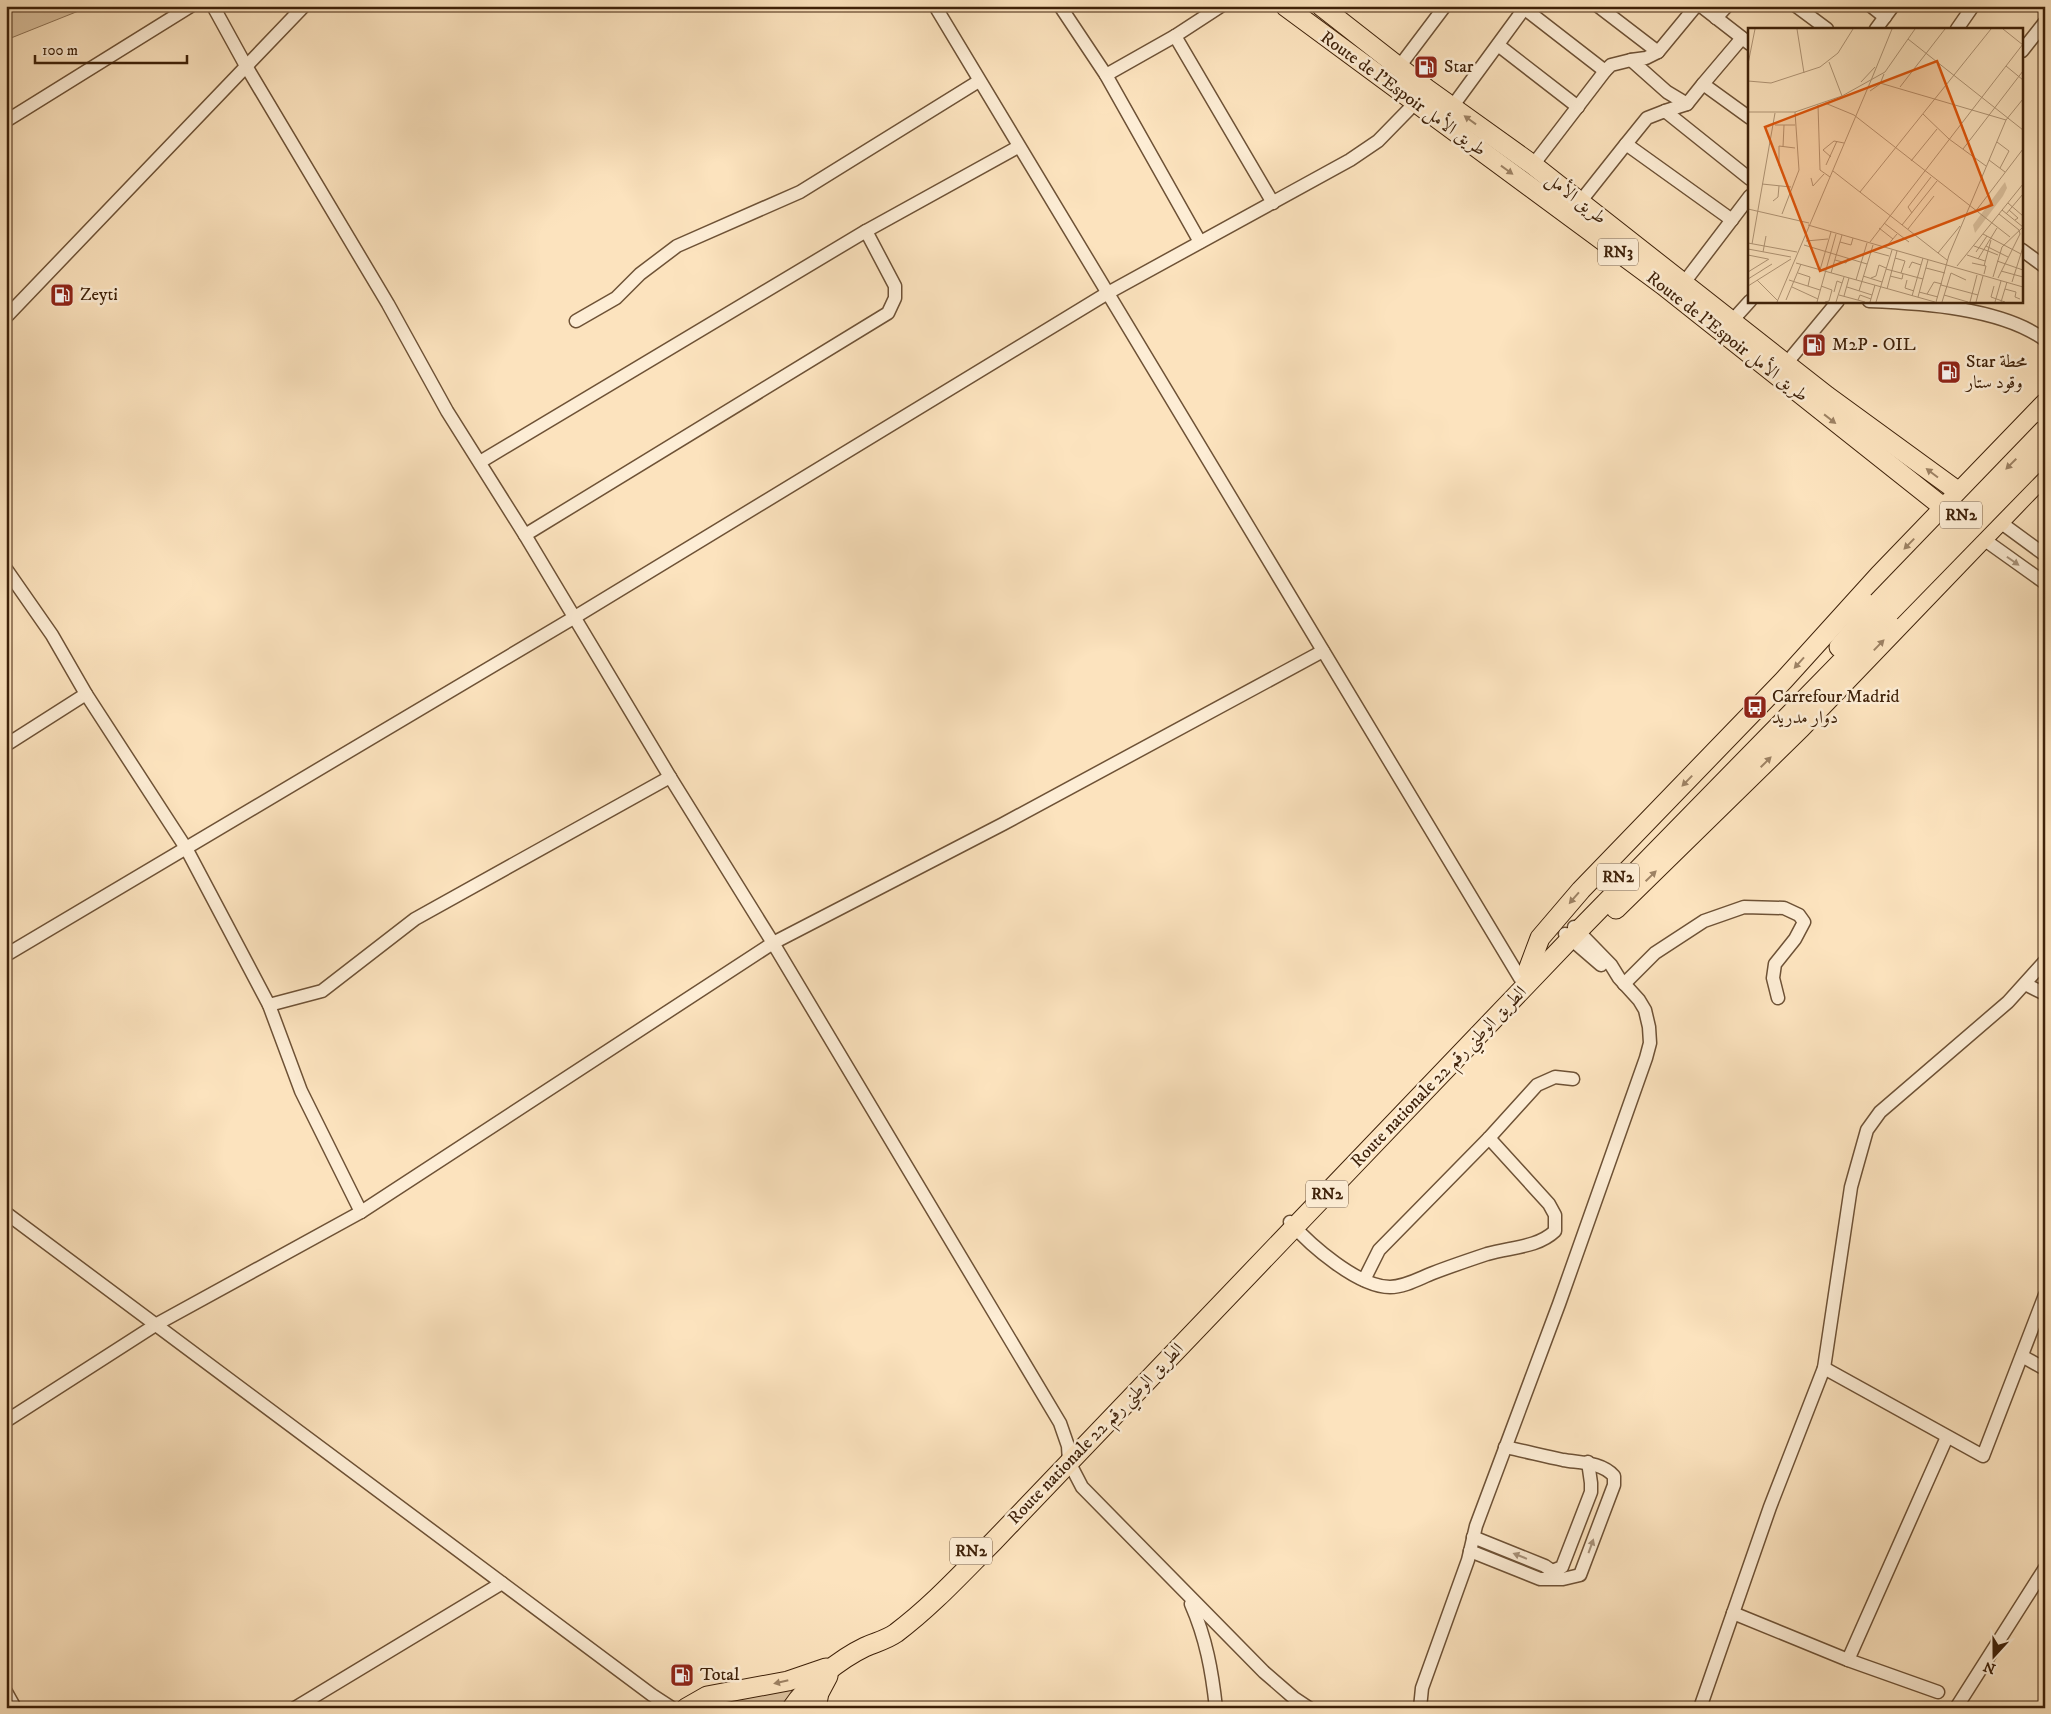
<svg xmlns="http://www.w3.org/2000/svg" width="2051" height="1714" viewBox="0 0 2051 1714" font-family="'IM FELL DW Pica',Amiri,serif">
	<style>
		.green { fill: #dcc29f; stroke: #8d7254 }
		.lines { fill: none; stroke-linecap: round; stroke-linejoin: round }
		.minor-casing { stroke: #6e5236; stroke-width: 15 }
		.highway-casing { stroke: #3e2109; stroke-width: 21 }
		.minor { stroke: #fdedd5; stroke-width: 12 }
		.highway { stroke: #fce3be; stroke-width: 19 }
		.highway-bridge-casing { stroke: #3e2109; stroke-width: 21; stroke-linecap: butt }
		.highway-bridge { stroke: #fce3be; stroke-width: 19 }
		.oneway { fill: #9d8264 }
		.oneway2 { fill: #a79179 }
		.labels { text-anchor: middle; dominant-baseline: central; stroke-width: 5; stroke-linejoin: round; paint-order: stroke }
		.shield { fill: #fdedd5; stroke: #775e46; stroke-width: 1 }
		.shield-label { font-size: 16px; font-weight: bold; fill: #3e2109 }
		.poi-label { font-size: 18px; fill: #3e2109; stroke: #fdedd5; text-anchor: start }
		.street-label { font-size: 18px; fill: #3e2109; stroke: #fdedd5 }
		.inset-road { fill: none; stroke: #b09576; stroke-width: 1 }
		.view { fill: #e0560c; fill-opacity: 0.15; stroke: #e0560c; stroke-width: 2.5 }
		.inset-edge { fill: none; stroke: #3e2109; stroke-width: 2.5 }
	</style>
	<rect width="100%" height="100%" fill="#fce3be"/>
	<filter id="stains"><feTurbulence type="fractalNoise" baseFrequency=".004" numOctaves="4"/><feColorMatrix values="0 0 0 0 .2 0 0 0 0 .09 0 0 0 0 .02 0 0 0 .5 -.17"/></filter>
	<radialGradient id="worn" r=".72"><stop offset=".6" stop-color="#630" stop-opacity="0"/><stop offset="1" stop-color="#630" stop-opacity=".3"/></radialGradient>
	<g class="green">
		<polygon points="6,6 91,6 6,40"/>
		<polygon points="801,1684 781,1708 702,1708 719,1701 765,1695"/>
	</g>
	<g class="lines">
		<g class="minor-casing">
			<g id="minor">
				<polyline points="213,6 246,66 388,304 447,411 525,535 670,777 773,943 1060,1423 1068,1446 1069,1462 1082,1487 1264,1672 1294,1698 1309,1708"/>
				<polyline points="935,6 1520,978"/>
				<polyline points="1060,6 1106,75 1200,242"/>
				<polyline points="1598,6 1658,52"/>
				<polyline points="1701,6 1750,44"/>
				<polyline points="1796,6 1827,29"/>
				<polyline points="1871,6 1885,17"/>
				<polyline points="1525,9 1605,71 1611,65 1631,60"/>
				<polyline points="1716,18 1727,6"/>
				<polyline points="1876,29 1893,6"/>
				<polyline points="1957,29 1973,6"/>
				<polyline points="1175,36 1273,203"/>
				<polyline points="1742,38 1703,84 1750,118"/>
				<polyline points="1498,45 1578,107"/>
				<polyline points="2022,51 2045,22"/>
				<polyline points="1399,67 1445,6"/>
				<polyline points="1106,75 1175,36 1221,6"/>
				<polyline points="1687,104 1667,92 1631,60 1646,58 1658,52 1696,6"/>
				<polyline points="1452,107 1526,6"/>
				<polyline points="1665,111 1687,104 1703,84"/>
				<polyline points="6,121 191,6"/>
				<polyline points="1626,144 1647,118 1665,111 1750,179"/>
				<polyline points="1533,165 1605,71"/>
				<polyline points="1580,202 1626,144 1732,220"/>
				<polyline points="2022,250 2045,267"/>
				<polyline points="1683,284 1750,196"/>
				<path d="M 1869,301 C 1922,303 2002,308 2045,340"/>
				<polyline points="6,317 304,6"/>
				<polyline points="576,321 616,298 640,274 677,246 800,192 979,81"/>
				<polyline points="1731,322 1750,301"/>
				<polyline points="1785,365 1838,301"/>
				<polyline points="480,462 866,231 1018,147"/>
				<polyline points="2000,522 2045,555"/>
				<polyline points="525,535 888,313 895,298 895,286 866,231"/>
				<polyline points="1982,538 2045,583"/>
				<polyline points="6,569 52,635 86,694 186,848 269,1005 301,1091 361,1212"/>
				<polyline points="6,745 86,694"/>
				<polyline points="1565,934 1601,965"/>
				<polyline points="6,955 575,617 1106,294 1350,160 1378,141 1421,97"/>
				<polyline points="1624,984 1655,953 1704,921 1744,907 1784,908 1799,915 1804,922 1795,939 1775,964 1773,978 1778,998"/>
				<polyline points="2025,984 2045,994"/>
				<polyline points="269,1005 322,991 415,919 670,777"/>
				<polyline points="6,1213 652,1695 672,1708"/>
				<path d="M 1290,1222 C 1310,1245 1358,1287 1390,1287 C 1405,1287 1420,1278 1433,1273 C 1451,1266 1469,1260 1487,1254 C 1510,1247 1537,1248 1555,1231 L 1555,1215 L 1549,1204 L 1489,1138"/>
				<polyline points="1364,1280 1379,1250 1489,1138 1537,1085 1555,1077 1573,1079"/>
				<polyline points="2022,1356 2045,1369"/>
				<polyline points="1824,1368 1983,1456 2045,1295"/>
				<polyline points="6,1421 157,1324 361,1212 773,943 1003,824 1323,651"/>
				<polyline points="1473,1537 1545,1566 1559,1576"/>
				<path d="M 1470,1551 L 1540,1579 L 1563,1579 L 1580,1575 L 1614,1485 L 1614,1476 C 1601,1462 1581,1463 1563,1460 C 1544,1456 1524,1451 1505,1447"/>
				<polyline points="1552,1571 1562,1567 1591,1492 1591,1483 1588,1462"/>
				<path d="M 1191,1604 C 1206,1638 1212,1671 1216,1708"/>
				<polyline points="1733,1613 1848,1660 1938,1692"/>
				<polyline points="1848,1660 1947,1437"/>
				<polyline points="6,1692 15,1708"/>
				<polyline points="295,1708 502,1583"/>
				<polyline points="1420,1708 1422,1688 1468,1560 1476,1526 1559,1304 1646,1058 1650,1043 1649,1027 1645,1010 1639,1000 1619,978 1611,965 1574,927"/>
				<polyline points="1700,1708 1770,1507 1824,1368 1851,1187 1867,1130 1880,1112 2008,1002 2045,961"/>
				<polyline points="1956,1708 2045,1568"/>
			</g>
		</g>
		<g class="highway-casing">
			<g id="highway">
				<polyline points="1285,6 1663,285 1982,538"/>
				<polyline points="1321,6 1427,89 1533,165 1827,396 2000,522"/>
				<polyline points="1839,647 1878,602"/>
				<polyline points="1616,909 1801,728 2045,474"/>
				<polyline points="1528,970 1540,938 1581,890 1784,680 1879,575 2045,403"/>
				<polyline points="686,1708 707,1696 788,1681 826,1668"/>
				<path d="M 792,1708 C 807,1685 840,1659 865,1647 C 876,1642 886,1640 896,1633 C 932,1606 962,1573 993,1542 L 1578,931 L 1890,612"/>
				<polyline points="816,1708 819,1693 828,1676"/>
			</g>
		</g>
		<use href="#minor" class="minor"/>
		<use href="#highway" class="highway"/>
		<g class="highway-bridge-casing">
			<g id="highway-bridge">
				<polyline points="1878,602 2045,429"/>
				<polyline points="1890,612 2045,453"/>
			</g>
		</g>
		<use href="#highway-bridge" class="highway-bridge"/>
	</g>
	<defs><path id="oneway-solid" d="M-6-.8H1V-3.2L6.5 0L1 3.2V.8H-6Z" transform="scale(1.25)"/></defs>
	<g class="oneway">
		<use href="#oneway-solid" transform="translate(1470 120) rotate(-144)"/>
		<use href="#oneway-solid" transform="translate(1507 170) rotate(36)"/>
		<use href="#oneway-solid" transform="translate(1830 419) rotate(38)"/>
		<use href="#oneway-solid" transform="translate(2011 464) rotate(135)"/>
		<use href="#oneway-solid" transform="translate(1932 473) rotate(-143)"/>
		<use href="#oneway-solid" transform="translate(1909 544) rotate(134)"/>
		<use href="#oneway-solid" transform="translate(1879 645) rotate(-46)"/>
		<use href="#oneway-solid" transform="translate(1799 663) rotate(132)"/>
		<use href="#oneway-solid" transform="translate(1766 762) rotate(-45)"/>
		<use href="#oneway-solid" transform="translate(1687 781) rotate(134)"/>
		<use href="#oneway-solid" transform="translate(1651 876) rotate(-44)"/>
		<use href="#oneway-solid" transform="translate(1574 898) rotate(131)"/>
		<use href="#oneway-solid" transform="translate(781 1682) rotate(167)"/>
	</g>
	<g class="oneway2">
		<use href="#oneway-solid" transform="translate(2013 561) rotate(35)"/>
		<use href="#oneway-solid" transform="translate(1591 1546) rotate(-70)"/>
		<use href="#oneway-solid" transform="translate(1520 1556) rotate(-158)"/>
	</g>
	<defs>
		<g id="fuel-square" transform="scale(1.25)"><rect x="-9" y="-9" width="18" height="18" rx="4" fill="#8f2418" stroke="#fdedd5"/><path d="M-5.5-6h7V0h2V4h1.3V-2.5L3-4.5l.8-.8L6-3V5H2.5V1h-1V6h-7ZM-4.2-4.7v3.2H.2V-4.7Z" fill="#fff"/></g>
		<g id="bus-square" transform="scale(1.25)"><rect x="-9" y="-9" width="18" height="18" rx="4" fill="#8f2418" stroke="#fdedd5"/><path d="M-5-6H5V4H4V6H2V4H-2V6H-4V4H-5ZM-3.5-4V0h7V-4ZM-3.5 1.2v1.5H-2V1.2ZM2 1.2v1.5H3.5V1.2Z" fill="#fff"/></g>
	</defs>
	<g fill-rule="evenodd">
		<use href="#fuel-square" x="1426" y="67"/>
		<use href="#fuel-square" x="62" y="295"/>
		<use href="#fuel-square" x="1814" y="345"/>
		<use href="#fuel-square" x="1949" y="372"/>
		<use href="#bus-square" x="1755" y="707"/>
		<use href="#fuel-square" x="682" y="1675"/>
	</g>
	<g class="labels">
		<g class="shield">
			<rect x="1598" y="238.5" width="40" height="27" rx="4"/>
			<rect x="1940" y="501.5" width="42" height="27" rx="4"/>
			<rect x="1597" y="863.5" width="42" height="27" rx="4"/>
			<rect x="1306" y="1180.5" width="42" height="27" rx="4"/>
			<rect x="950" y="1537.5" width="42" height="27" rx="4"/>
		</g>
		<g class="shield-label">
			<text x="1618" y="252">RN3</text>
			<text x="1961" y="515">RN2</text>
			<text x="1618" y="877">RN2</text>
			<text x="1327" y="1194">RN2</text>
			<text x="971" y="1551">RN2</text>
		</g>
		<g class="poi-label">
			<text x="1444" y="67">Star</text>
			<text x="80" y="295">Zeyti</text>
			<text x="1832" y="345">M2P - OIL</text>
			<text x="1966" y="362">Star محطة<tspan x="1966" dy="21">وقود ستار</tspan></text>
			<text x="1772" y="697">Carrefour Madrid<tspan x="1772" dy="21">دوار مدريد</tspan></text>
			<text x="700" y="1675">Total</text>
		</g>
		<g class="street-label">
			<text transform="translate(1403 94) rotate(36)">Route de l’Espoir طريق الأمل</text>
			<text transform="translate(1576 199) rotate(38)">طريق الأمل</text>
			<text transform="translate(1727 337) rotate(38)">Route de l’Espoir طريق الأمل</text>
			<text transform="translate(1439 1077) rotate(-46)">Route nationale 22 الطريق الوطني رقم</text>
			<text transform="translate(1096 1434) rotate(-46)">Route nationale 22 الطريق الوطني رقم</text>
		</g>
	</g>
	<g transform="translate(1748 28)">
		<rect width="275" height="275" fill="#fce3be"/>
		<path d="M 257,154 L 259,160 L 255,168 L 227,205 L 225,197 Z" fill="#dcc29f"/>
		<path class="inset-road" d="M 49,1 L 56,45M 255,1 L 275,17M 160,11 L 275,102M 81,34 L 94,68M 0,36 L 7,1M 258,38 L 275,52M 124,50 L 144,1M 0,53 L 23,55 L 72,39 L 90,25 L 105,1M 113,54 L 127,39M 132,55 L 258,92M 152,59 L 197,1M 122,63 L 132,56 L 136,46M 77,75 L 106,87 L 262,209M 70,77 L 72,142 L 82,149M 0,84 L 47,84 L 94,68 L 137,44 L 167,1M 175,86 L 201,111 L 238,138M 27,97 L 47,97M 249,114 L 261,123 L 252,140M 35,119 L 36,97M 215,121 L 275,43M 83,129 L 75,122 L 86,113 L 96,115M 241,132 L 257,144M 163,133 L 189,101M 78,137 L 89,113M 31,138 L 31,118 L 47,120M 85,143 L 199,232M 63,150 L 65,158 L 76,146M 14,156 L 43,159M 112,164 L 243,1M 25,173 L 30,169 L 31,158M 260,175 L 275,188M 0,181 L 61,195M 254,182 L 275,199M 261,182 L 270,190 L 267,192M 227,184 L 275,121M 164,185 L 160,179 L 183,149M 34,186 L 51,142 L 47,84M 258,186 L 275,166M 136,195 L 161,214M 60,197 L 275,259M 154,197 L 189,153M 131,200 L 145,211M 160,201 L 186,168M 235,206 L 273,226M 243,212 L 240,223 L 250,227M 58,213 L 80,211M 92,214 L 103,217 L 105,210M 122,214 L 275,16M 0,215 L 49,224M 4,216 L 27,85M 56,217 L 119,236M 139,218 L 149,206M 226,218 L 240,223 L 236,238M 238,218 L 260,229M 0,221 L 43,229M 123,223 L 141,228M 15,224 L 18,208M 228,224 L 239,208M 190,225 L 212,198M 0,227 L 20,231M 219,227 L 237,233M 147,230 L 157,233 L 153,245M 230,231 L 249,200M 87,232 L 98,235 L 100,230M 249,233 L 275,242M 48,235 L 187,274M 224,235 L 238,238 L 236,246M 209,238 L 275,156M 161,240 L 164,234 L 173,237M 178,240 L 197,245M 138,241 L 175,251M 72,242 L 83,204M 253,243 L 275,249M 0,244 L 21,231M 50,245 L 62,249 L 60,258M 83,245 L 94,207M 115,248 L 134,254M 142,248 L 154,251 L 155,246M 245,249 L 254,219 L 275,199M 123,250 L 128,248 L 131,237 L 138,240M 250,250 L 272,206 L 271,202 L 251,186M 0,251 L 24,236M 9,252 L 30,273M 41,252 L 72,262M 108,252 L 119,215M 159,252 L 157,260 L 166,263M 264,254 L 275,219M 193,257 L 230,267M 0,258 L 43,231M 73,258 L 84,262 L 81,273 L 77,274M 246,258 L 243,269 L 257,274M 44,259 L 70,271M 99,259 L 124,267M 139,261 L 149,223M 257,261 L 268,264 L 267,269 L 272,271M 111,263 L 125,217M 86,264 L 89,253 L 94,255M 171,264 L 190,269M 179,266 L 186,254 L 194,256M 91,267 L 117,274M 196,267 L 220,274M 96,268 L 101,250M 164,268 L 175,230M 170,269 L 180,232M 38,272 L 53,236M 110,272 L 112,267 L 123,271M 29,274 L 124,50M 69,274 L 88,206M 88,274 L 96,249M 122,274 L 127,257M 128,274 L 144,222M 188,274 L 201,227 L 258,92 L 275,71M 194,274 L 203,245 L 218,252M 222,274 L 229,247M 228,274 L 235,248M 247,274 L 253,253M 253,274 L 259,254"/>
		<path class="view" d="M 189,33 L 244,177 L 72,243 L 17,99 Z"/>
		<rect width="275" height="275" class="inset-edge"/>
	</g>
	<rect width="2051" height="1714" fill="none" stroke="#fce3be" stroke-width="25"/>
	<rect x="8" y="8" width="2036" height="1699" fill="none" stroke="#3e2109" stroke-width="2.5"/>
	<rect x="12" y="12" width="2026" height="1689" fill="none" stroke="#3e2109"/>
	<g transform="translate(1994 1656) rotate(201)" stroke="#fdedd5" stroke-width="4" paint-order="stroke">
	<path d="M0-4L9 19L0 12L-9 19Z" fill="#3e2109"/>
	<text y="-8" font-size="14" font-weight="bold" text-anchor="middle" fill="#3e2109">N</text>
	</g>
	<path d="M35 55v8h152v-8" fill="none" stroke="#3e2109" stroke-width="2.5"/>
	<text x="42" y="55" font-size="15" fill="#3e2109" stroke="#fdedd5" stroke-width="4" paint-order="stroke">100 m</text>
	<rect width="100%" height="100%" filter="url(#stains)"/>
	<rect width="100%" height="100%" fill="url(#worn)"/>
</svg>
